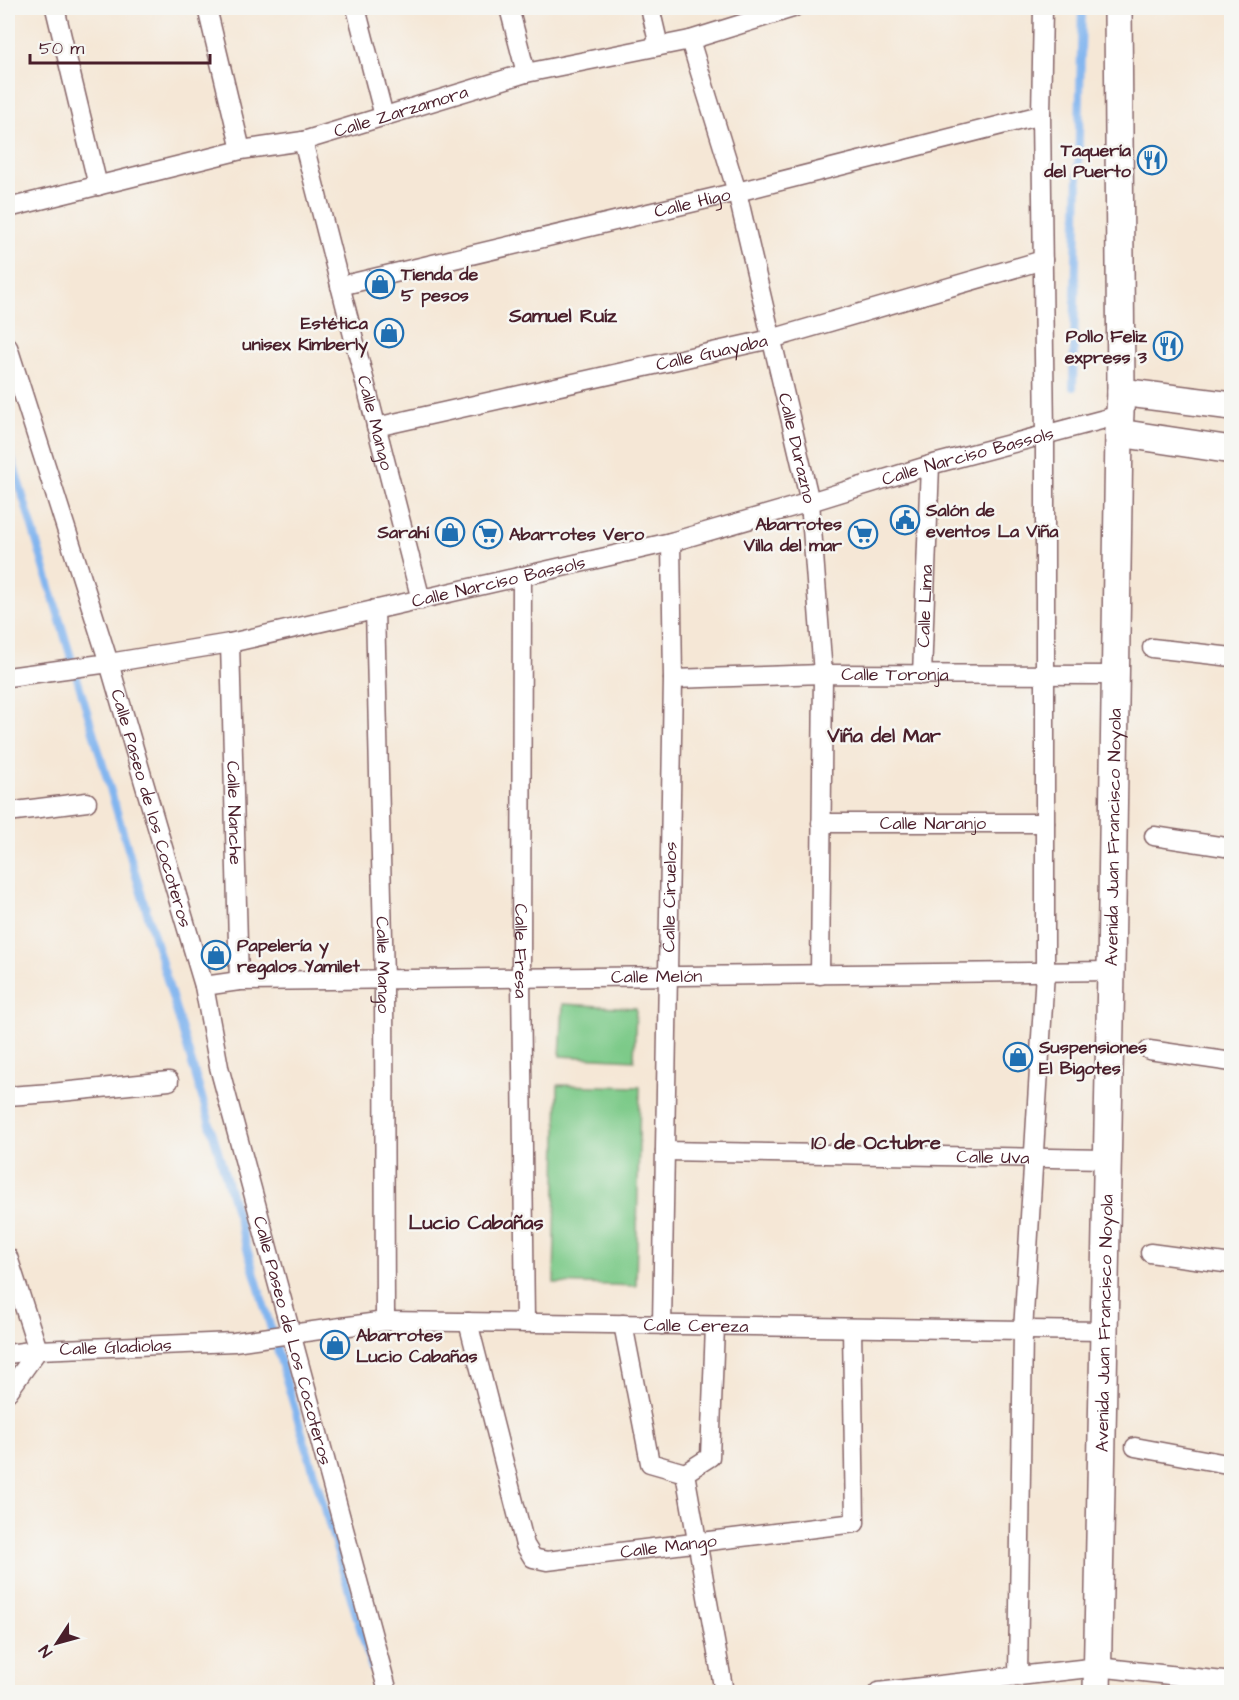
<svg xmlns="http://www.w3.org/2000/svg" width="1239" height="1700" viewBox="0 0 1239 1700" font-family="'Architects Daughter',sans-serif">
	<style>
		.grass { fill: #7dca89; stroke: #64745a; stroke-width: 1.5 }
		.lines { fill: none; stroke-linecap: round; stroke-linejoin: round }
		.stream { stroke: #82b5ef; stroke-width: 8 }
		.street-casing { stroke: #866567; stroke-width: 21 }
		.secondary-casing { stroke: #866567; stroke-width: 30 }
		.street { stroke: #fff; stroke-width: 18 }
		.secondary { stroke: #fff; stroke-width: 27 }
		.labels { text-anchor: middle; dominant-baseline: central; stroke-width: 5; stroke-linejoin: round; paint-order: stroke }
		.street-label { font-size: 18px; fill: #4a1f2b; stroke: #f6f6f2 }
		.poi-label { font-size: 18px; font-weight: bold; fill: #4a1f2b; stroke: #f6f6f2; text-anchor: start }
		.neighbourhood-label { font-size: 20px; font-weight: bold; fill: #4a1f2b; stroke: #f6f6f2 }
	</style>
	<rect width="100%" height="100%" fill="#f6f6f2"/>
	<filter id="ink" filterUnits="userSpaceOnUse"><feTurbulence type="fractalNoise" baseFrequency=".0167" numOctaves="2"/><feDisplacementMap in="SourceGraphic" scale="12" xChannelSelector="R" yChannelSelector="G"/><feConvolveMatrix kernelMatrix="1 2 1 2 8 2 1 2 1" color-interpolation-filters="sRGB"/></filter>
	<filter id="wash" filterUnits="userSpaceOnUse"><feTurbulence type="fractalNoise" baseFrequency=".008" numOctaves="4" result="noise"/><feDisplacementMap in="SourceGraphic" scale="24" xChannelSelector="R" yChannelSelector="G"/><feGaussianBlur stdDeviation="1.35" result="paint"/><feColorMatrix in="noise" values="0 0 0 0 0 0 0 0 0 0 0 0 0 0 0 0 0 1.4 0 .05"/><feComposite in="paint" operator="in"/></filter>
	<g filter="url(#wash)">
		<rect width="100%" height="100%" fill="#f5e7d6"/>
		<g class="grass">
			<polygon points="563,1004 636,1008 634,1060 560,1056"/>
			<polygon points="558,1085 640,1087 636,1286 554,1283"/>
		</g>
		<g class="lines">
			<g class="stream">
				<polyline points="1073,387 1082,8"/>
				<polyline points="8,446 372,1668"/>
			</g>
		</g>
	</g>
	<g filter="url(#ink)">
		<g class="lines">
			<g class="street-casing">
				<g id="street">
					<polyline points="55,8 98,186"/>
					<polyline points="207,8 241,150"/>
					<polyline points="356,8 384,116"/>
					<polyline points="509,8 526,73"/>
					<polyline points="650,8 659,46"/>
					<path id="s1" d="M 690,40 L 737,192 L 810,502 L 823,674 L 820,975"/>
					<path id="s2" d="M 303,141 L 421,600"/>
					<path id="s3" d="M 8,208 L 241,150 L 303,141 L 526,73 L 690,40 L 793,8"/>
					<path id="s4" d="M 340,286 L 737,192 L 1041,115"/>
					<path id="s5" d="M 8,347 L 109,663 L 181,909 L 204,986 L 219,1067 L 388,1692"/>
					<path id="s6" d="M 376,427 L 771,339 L 1043,260"/>
					<path id="s7" d="M 522,577 L 521,978 L 525,1323"/>
					<path id="s8" d="M 375,609 L 384,980 L 385,1321"/>
					<path id="s9" d="M 230,643 L 239,981"/>
					<polyline points="1152,648 1232,657"/>
					<path id="s10" d="M 922,675 L 930,465"/>
					<path id="s11" d="M 8,677 L 109,663 L 230,643 L 671,542 L 810,502 L 930,465 L 1120,415"/>
					<path id="s12" d="M 673,679 L 823,674 L 1115,675"/>
					<polyline points="8,812 87,802"/>
					<path id="s13" d="M 821,823 L 1045,823"/>
					<polyline points="1154,836 1232,848"/>
					<path id="s14" d="M 204,986 L 239,981 L 1111,971"/>
					<polyline points="1149,1050 1232,1062"/>
					<polyline points="8,1096 51,1093 169,1081"/>
					<path id="s15" d="M 665,1151 L 1106,1159"/>
					<polyline points="1150,1253 1232,1264"/>
					<polyline points="8,1257 38,1350"/>
					<path id="s16" d="M 468,1322 L 525,1545 L 533,1558 L 547,1561 L 855,1523 L 852,1328"/>
					<polyline points="623,1324 650,1463 685,1473"/>
					<path id="s17" d="M 662,1325 L 673,679 L 671,542"/>
					<polyline points="715,1326 710,1457 685,1473 724,1692"/>
					<path id="s18" d="M 8,1354 L 38,1350 L 234,1342 L 385,1321 L 1104,1331"/>
					<polyline points="8,1392 38,1350"/>
					<polyline points="1135,1447 1232,1465"/>
					<polyline points="1018,1676 1023,1331 1045,972 1045,435 1041,115 1043,8"/>
					<polyline points="878,1692 1098,1667 1232,1682"/>
				</g>
			</g>
			<g class="secondary-casing">
				<g id="secondary">
					<polyline points="1121,392 1232,406"/>
					<polyline points="1119,433 1232,450"/>
					<path id="s19" d="M 1097,1692 L 1111,971 L 1119,433 L 1121,392 L 1118,8"/>
				</g>
			</g>
			<use href="#street" class="street"/>
			<use href="#secondary" class="secondary"/>
		</g>
	</g>
	<defs>
		<g id="restaurant-ring" transform="scale(1.5)"><circle r="9.5" fill="#f6f6f2" stroke="#1f6fb2" stroke-width="1.5"/><path d="M-5-6h1v4h1v-4h1v4h1v-4h1v5L-1.5 .5V6h-2V.5L-5-1ZM5-6V6H3V1.5H1.5Q1.5-4 5-6Z" fill="#1f6fb2"/></g>
		<g id="shop-ring" transform="scale(1.5)"><circle r="9.5" fill="#f6f6f2" stroke="#1f6fb2" stroke-width="1.5"/><path d="M-5-2.5h2.3a2.7 3.5 0 0 1 5.4 0H5L5.5 6h-11ZM-1.5-2.5h3a1.5 2.3 0 0 0-3 0Z" fill="#1f6fb2"/></g>
		<g id="civic-ring" transform="scale(1.5)"><circle r="9.5" fill="#f6f6f2" stroke="#1f6fb2" stroke-width="1.5"/><path d="M-.6-6.5H3V-4.5H.6V-3L4-1V1h2V6H-6V1h2V-1L-.6-3ZM-1.2 2.5V6h2.4V2.5Z" fill="#1f6fb2"/></g>
		<g id="supermarket-ring" transform="scale(1.5)"><circle r="9.5" fill="#f6f6f2" stroke="#1f6fb2" stroke-width="1.5"/><path d="M-6-5.5h2.5l.6 2H6L4.5 2H-2.5L-4.4-4H-6ZM-1.5 3.2a1.3 1.3 0 1 0 .1 0ZM3 3.2a1.3 1.3 0 1 0 .1 0Z" fill="#1f6fb2"/></g>
	</defs>
	<g fill-rule="evenodd">
		<use href="#restaurant-ring" x="1152" y="160"/>
		<use href="#shop-ring" x="380" y="284"/>
		<use href="#shop-ring" x="389" y="333"/>
		<use href="#restaurant-ring" x="1168" y="346"/>
		<use href="#civic-ring" x="905" y="520"/>
		<use href="#shop-ring" x="450" y="532"/>
		<use href="#supermarket-ring" x="488" y="534"/>
		<use href="#supermarket-ring" x="863" y="534"/>
		<use href="#shop-ring" x="216" y="955"/>
		<use href="#shop-ring" x="1018" y="1057"/>
		<use href="#shop-ring" x="335" y="1345"/>
	</g>
	<g class="labels">
		<g class="street-label">
			<text stroke="none"><textPath href="#s3" startOffset="405">Calle Zarzamora</textPath></text>
			<text stroke="none"><textPath href="#s4" startOffset="362">Calle Higo</textPath></text>
			<text stroke="none"><textPath href="#s6" startOffset="344">Calle Guayaba</textPath></text>
			<text stroke="none"><textPath href="#s2" startOffset="291">Calle Mango</textPath></text>
			<text stroke="none"><textPath href="#s1" startOffset="422">Calle Durazno</textPath></text>
			<text stroke="none"><textPath href="#s11" startOffset="986">Calle Narciso Bassols</textPath></text>
			<text stroke="none"><textPath href="#s11" startOffset="500">Calle Narciso Bassols</textPath></text>
			<text stroke="none"><textPath href="#s10" startOffset="69">Calle Lima</textPath></text>
			<text stroke="none"><textPath href="#s12" startOffset="222">Calle Toronja</textPath></text>
			<text stroke="none"><textPath href="#s5" startOffset="483">Calle Paseo de los Cocoteros</textPath></text>
			<text stroke="none"><textPath href="#s9" startOffset="170">Calle Nanche</textPath></text>
			<text stroke="none"><textPath href="#s13" startOffset="112">Calle Naranjo</textPath></text>
			<text stroke="none"><textPath href="#s19" startOffset="855">Avenida Juan Francisco Noyola</textPath></text>
			<text stroke="none"><textPath href="#s17" startOffset="428">Calle Ciruelos</textPath></text>
			<text stroke="none"><textPath href="#s7" startOffset="374">Calle Fresa</textPath></text>
			<text stroke="none"><textPath href="#s8" startOffset="356">Calle Mango</textPath></text>
			<text stroke="none"><textPath href="#s14" startOffset="453">Calle Melón</textPath></text>
			<text stroke="none"><textPath href="#s15" startOffset="328">Calle Uva</textPath></text>
			<text stroke="none"><textPath href="#s19" startOffset="369">Avenida Juan Francisco Noyola</textPath></text>
			<text stroke="none"><textPath href="#s18" startOffset="690">Calle Cereza</textPath></text>
			<text stroke="none"><textPath href="#s5" startOffset="1034">Calle Paseo de Los Cocoteros</textPath></text>
			<text stroke="none"><textPath href="#s18" startOffset="108">Calle Gladiolas</textPath></text>
			<text stroke="none"><textPath href="#s16" startOffset="382">Calle Mango</textPath></text>
		</g>
		<g class="poi-label">
			<text x="1131" y="150" text-anchor="end">Taquería<tspan x="1131" dy="21">del Puerto</tspan></text>
			<text x="401" y="274">Tienda de<tspan x="401" dy="21">5 pesos</tspan></text>
			<text x="368" y="323" text-anchor="end">Estética<tspan x="368" dy="21">unisex Kimberly</tspan></text>
			<text x="1147" y="336" text-anchor="end">Pollo Feliz<tspan x="1147" dy="21">express 3</tspan></text>
			<text x="926" y="510">Salón de<tspan x="926" dy="21">eventos La Viña</tspan></text>
			<text x="842" y="524" text-anchor="end">Abarrotes<tspan x="842" dy="21">Villa del mar</tspan></text>
			<text x="429" y="532" text-anchor="end">Sarahí</text>
			<text x="509" y="534">Abarrotes Vero</text>
			<text x="237" y="945">Papelería y<tspan x="237" dy="21">regalos Yamilet</tspan></text>
			<text x="1039" y="1047">Suspensiones<tspan x="1039" dy="21">El Bigotes</tspan></text>
			<text x="356" y="1335">Abarrotes<tspan x="356" dy="21">Lucio Cabañas</tspan></text>
		</g>
		<g class="neighbourhood-label">
			<text x="563" y="316">Samuel Ruíz</text>
			<text x="884" y="736">Viña del Mar</text>
			<text x="876" y="1143">10 de Octubre</text>
			<text x="476" y="1223">Lucio Cabañas</text>
		</g>
	</g>
	<rect width="1239" height="1700" fill="none" stroke="#f6f6f2" stroke-width="30"/>
	<g transform="translate(57 1643) rotate(234)" stroke="#f6f6f2" stroke-width="4.5" paint-order="stroke">
	<path d="M0-4.5L10 22L0 15L-10 22Z" fill="#4a1f2b"/>
	<text y="-9" font-size="16" font-weight="bold" text-anchor="middle" fill="#4a1f2b">N</text>
	</g>
	<path d="M30 54v9h180v-9" fill="none" stroke="#4a1f2b" stroke-width="3"/>
	<text x="39" y="54" font-size="18" fill="#4a1f2b" stroke="#f6f6f2" stroke-width="4.5" paint-order="stroke">50 m</text>
</svg>
